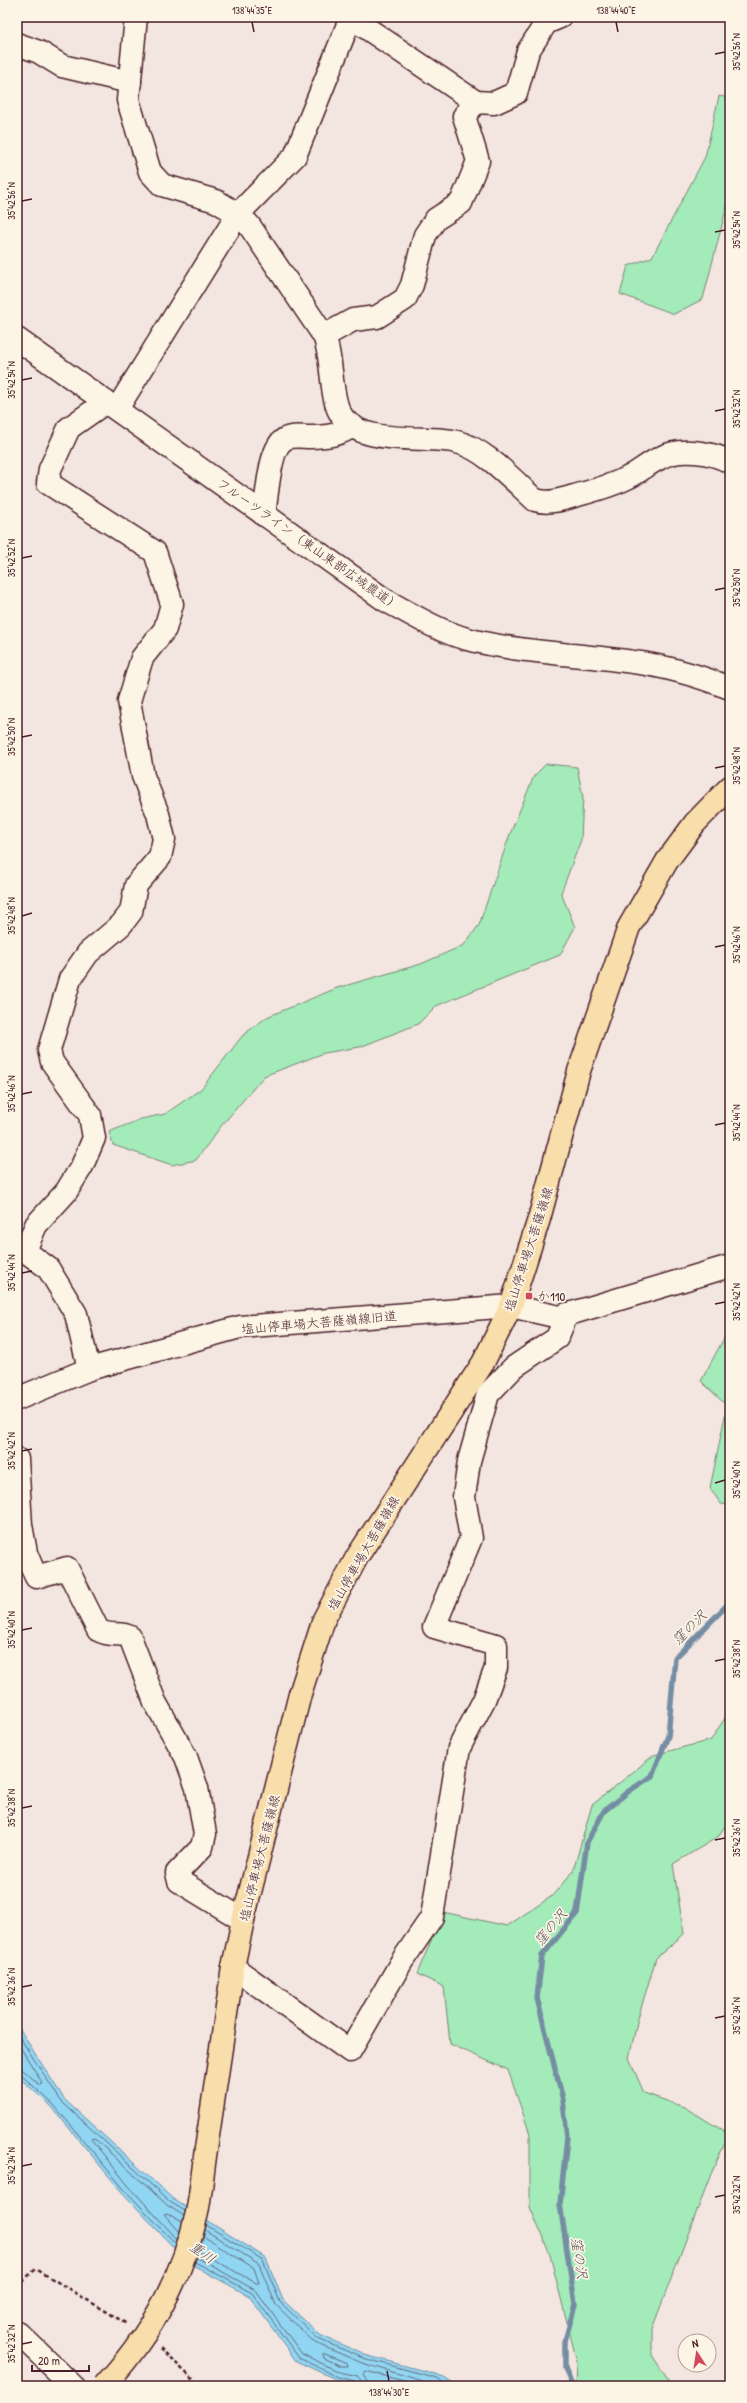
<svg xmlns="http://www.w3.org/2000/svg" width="747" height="2403" viewBox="0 0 747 2403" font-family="'Patrick Hand','Klee One',sans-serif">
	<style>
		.green { fill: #a3ebb9; stroke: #768572 }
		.water { fill: #90d6f2; stroke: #748da2 }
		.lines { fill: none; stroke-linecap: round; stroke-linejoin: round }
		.shore { stroke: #66687b; stroke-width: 1 }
		.stream { stroke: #748da2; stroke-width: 5.5 }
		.minor-casing { stroke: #4a1f2b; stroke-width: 25 }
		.major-casing { stroke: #4a1f2b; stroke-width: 25 }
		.path { stroke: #4a1f2b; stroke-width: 2.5; stroke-dasharray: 4 3; stroke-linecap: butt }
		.minor { stroke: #fcf5e5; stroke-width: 22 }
		.major { stroke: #f8deab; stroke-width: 22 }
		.major-bridge-casing { stroke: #4a1f2b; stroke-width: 25; stroke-linecap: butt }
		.major-bridge { stroke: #f8deab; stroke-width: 22 }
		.ticks { fill: none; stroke: #4a1f2b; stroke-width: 1.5 }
		.poi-dot { fill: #d1495b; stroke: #fcf5e5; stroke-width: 1.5 }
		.labels { text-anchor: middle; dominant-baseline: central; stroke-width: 3.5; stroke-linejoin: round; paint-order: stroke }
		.street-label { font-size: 13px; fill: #4a1f2b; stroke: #fcf5e5 }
		.poi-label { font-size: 13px; fill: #4a1f2b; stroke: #fcf5e5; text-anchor: start }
		.water-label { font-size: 14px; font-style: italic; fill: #5c4d5d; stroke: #fcf5e5 }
		.neatline { fill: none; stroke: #4a1f2b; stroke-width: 1.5 }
		.ticks-label { font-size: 10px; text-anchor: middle; fill: #4a1f2b }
	</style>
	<rect width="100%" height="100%" fill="#f3e6e1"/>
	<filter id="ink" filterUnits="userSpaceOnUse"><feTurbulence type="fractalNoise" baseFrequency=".025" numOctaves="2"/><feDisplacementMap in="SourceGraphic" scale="8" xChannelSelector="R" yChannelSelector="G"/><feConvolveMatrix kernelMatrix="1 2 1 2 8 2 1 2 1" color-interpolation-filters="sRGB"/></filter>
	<g filter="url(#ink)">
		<g class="green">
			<polygon points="719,96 730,98 730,194 703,299 674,314 620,294 628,266 652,257 705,157"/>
			<polygon points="546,764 577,767 583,797 581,840 561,893 575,927 560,955 436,1006 418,1024 360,1047 324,1053 264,1076 222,1125 196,1160 172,1165 113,1145 109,1132 141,1119 165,1114 201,1089 243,1035 267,1017 337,988 421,964 464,945 479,925 510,834 534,776"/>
			<polygon points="730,1327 730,1505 721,1504 710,1488 727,1406 701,1381"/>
			<polygon points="730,1710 730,1818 718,1837 673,1864 684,1934 656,1958 638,2018 629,2058 644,2093 684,2107 729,2134 711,2174 652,2329 652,2355 672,2386 576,2386 577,2362 550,2255 530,2207 530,2134 508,2070 450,2044 444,1987 417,1974 443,1912 507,1926 552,1896 573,1871 592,1805 654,1755 711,1740"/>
		</g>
		<polygon class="water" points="17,2025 64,2099 173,2199 266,2258 283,2300 320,2335 365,2355 439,2375 457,2386 363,2386 337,2380 296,2361 249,2296 187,2262 120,2190 51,2106 17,2076"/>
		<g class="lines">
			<g class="shore">
				<polyline points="17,2033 61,2101 170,2202 185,2211"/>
				<polyline points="17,2042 43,2084 40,2085 23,2070 17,2068"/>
				<polyline points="17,2074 21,2075 53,2104 123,2188 176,2244"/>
				<polyline points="206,2225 263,2260 280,2302 318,2339 363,2358 437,2378 449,2386"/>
				<polyline points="205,2230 259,2264 276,2305 315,2343 362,2363 440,2386"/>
				<polyline points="180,2232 164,2214 167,2213 182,2222"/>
				<polyline points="177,2239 127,2184 91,2139 94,2138 167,2205 184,2216"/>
				<polyline points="198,2251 256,2283 259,2283 254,2268 203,2236"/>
				<polyline points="196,2257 255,2290 302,2354 340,2372 358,2376 362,2380 363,2386"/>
				<polyline points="195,2262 252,2293 299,2358 338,2377 355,2381 358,2386"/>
				<polygon points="325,2354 347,2363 348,2366 341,2366 324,2358 323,2355"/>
				<polyline points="369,2386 364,2373 366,2371 423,2386"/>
			</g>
			<polyline class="stream" points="572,2386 565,2368 565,2341 575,2304 560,2204 567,2137 563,2100 537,1998 542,1956 577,1913 587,1842 604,1811 629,1791 652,1776 668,1736 675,1658 730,1602"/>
			<g class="minor-casing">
				<g id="minor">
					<path d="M 136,17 L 128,100 L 150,172 L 162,185 L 216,201 L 238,214 L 249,225 L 324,336 C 333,358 330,396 340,413 C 358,448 427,434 457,442 C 485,449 514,481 535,500 C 548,504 561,500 574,496 C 592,491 612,486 629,477 C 639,472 649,463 660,458 C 679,447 712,452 730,462"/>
					<polyline points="350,17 476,102"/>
					<polyline points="17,44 39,52 62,66 130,82"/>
					<polyline points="324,336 353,320 377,317 405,299 412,285 425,235 436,219 461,203 478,161 464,116 476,102 494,103 516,93 528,51 546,23 560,17"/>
					<path d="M 17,339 L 385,600 C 411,614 438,631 467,639 C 521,653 578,654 633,662 C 666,666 699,676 730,688"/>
					<polyline points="117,409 238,214 295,156 351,17"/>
					<path d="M 264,515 C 267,498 269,447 285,439 C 292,435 302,437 310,437 C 327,437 339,435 353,426"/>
					<polyline points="89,1369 76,1314 48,1268 25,1251 36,1225 66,1192 82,1166 94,1138 90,1115 52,1062 49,1050 70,979 88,953 121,925 131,912 136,885 160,857 164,839 158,814 143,776 129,701 142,658 165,629 172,604 155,552 48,483 50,469 69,428 106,402"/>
					<polyline points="17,1399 89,1369 240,1327 511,1306 559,1317 730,1266"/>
					<path d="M 17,1459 L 21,1525 L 26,1553 L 36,1577 L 67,1568 L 98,1630 C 112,1638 119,1631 130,1637 L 155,1702 L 186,1757 L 197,1788 L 205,1834 L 202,1847 L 177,1873 L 179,1881 L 243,1920"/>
					<polyline points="233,1967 350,2051 402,1961 432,1917 459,1748 484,1700 496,1668 496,1645 434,1627 471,1538 464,1497 469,1461 488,1394 514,1367 557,1338 567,1314"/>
					<polyline points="17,2332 73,2386"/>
				</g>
			</g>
			<g class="major-casing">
				<polyline id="major" points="206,2149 233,1967 243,1920 300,1694 324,1619 357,1557 483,1363 511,1306 539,1219 579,1071 629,927 667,861 695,823 730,787"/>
			</g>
			<g class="path">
				<polyline points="17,2286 36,2269 127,2324"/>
				<polyline points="160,2348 200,2386"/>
			</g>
			<use href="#minor" class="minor"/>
			<use href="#major" class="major"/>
			<g class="major-bridge-casing">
				<path id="major-bridge" d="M 104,2386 C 149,2337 182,2279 197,2213 C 201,2192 203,2170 206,2149"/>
			</g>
			<use href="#major-bridge" class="major-bridge"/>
		</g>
	</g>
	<path class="ticks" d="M 252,22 L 254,32M 616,22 L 618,32M 715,54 L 725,52M 22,201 L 32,199M 715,232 L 725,230M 22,380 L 32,378M 715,411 L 725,409M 22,558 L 32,556M 715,590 L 725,588M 22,737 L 32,735M 715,768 L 725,766M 22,916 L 32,913M 715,947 L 725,945M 22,1094 L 32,1092M 715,1125 L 725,1123M 22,1273 L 32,1271M 715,1304 L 725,1302M 22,1451 L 32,1449M 715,1483 L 725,1480M 22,1630 L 32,1628M 715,1661 L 725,1659M 22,1808 L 32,1806M 715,1840 L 725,1838M 22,1987 L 32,1985M 715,2018 L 725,2016M 22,2166 L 32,2164M 715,2197 L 725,2195M 22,2344 L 32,2342M 387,2371 L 389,2381"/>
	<rect class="poi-dot" x="525" y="1292" width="8" height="8" rx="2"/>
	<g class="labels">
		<g class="street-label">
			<text transform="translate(309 544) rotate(35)">フルーツライン（東山東部広域農道）</text>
			<text transform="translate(528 1249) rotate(-72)">塩山停車場大菩薩嶺線</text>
			<text transform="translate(319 1322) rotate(-5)">塩山停車場大菩薩嶺線旧道</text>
			<text transform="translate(363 1553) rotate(-60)">塩山停車場大菩薩嶺線</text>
			<text transform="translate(259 1858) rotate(-76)">塩山停車場大菩薩嶺線</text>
		</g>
		<g class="poi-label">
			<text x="537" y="1296">か110</text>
		</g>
		<g class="water-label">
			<text transform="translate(689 1627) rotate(-45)">窪の沢</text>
			<text transform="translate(550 1927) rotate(-51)">窪の沢</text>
			<text transform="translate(203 2252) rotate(35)">重川</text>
			<text transform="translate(580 2258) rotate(81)">窪の沢</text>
		</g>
	</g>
	<rect width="747" height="2403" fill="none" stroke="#fcf5e5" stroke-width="44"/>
	<g transform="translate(697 2353) rotate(348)"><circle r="19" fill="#fcf5e5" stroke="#b59f9b"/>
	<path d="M0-3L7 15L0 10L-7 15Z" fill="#d1495b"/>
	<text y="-6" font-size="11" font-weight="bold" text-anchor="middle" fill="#4a1f2b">N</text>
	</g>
	<path d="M32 2365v6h57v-6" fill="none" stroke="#4a1f2b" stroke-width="2"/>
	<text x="38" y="2365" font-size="12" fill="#4a1f2b" stroke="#fcf5e5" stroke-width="3" paint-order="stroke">20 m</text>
	<rect x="22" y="22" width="703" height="2359" class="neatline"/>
	<g class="ticks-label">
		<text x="252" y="14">138°44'35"E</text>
		<text x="616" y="14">138°44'40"E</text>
		<text transform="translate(736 52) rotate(-90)" y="4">35°42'56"N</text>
		<text transform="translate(11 201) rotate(-90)" y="4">35°42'56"N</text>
		<text transform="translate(736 230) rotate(-90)" y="4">35°42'54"N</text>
		<text transform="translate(11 380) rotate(-90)" y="4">35°42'54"N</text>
		<text transform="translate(736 409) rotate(-90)" y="4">35°42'52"N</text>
		<text transform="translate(11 558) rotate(-90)" y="4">35°42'52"N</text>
		<text transform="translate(736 588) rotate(-90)" y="4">35°42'50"N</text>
		<text transform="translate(11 737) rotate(-90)" y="4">35°42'50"N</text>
		<text transform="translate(736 766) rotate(-90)" y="4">35°42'48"N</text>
		<text transform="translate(11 916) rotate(-90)" y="4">35°42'48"N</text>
		<text transform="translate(736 945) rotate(-90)" y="4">35°42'46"N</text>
		<text transform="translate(11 1094) rotate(-90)" y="4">35°42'46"N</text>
		<text transform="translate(736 1123) rotate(-90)" y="4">35°42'44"N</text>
		<text transform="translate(11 1273) rotate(-90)" y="4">35°42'44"N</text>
		<text transform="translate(736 1302) rotate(-90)" y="4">35°42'42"N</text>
		<text transform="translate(11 1451) rotate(-90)" y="4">35°42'42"N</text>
		<text transform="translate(736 1480) rotate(-90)" y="4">35°42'40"N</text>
		<text transform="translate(11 1630) rotate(-90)" y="4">35°42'40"N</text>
		<text transform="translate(736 1659) rotate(-90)" y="4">35°42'38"N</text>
		<text transform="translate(11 1808) rotate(-90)" y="4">35°42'38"N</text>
		<text transform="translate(736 1838) rotate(-90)" y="4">35°42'36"N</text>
		<text transform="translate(11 1987) rotate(-90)" y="4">35°42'36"N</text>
		<text transform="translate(736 2016) rotate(-90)" y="4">35°42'34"N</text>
		<text transform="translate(11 2166) rotate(-90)" y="4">35°42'34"N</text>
		<text transform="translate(736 2195) rotate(-90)" y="4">35°42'32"N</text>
		<text transform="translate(11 2344) rotate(-90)" y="4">35°42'32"N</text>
		<text x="389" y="2396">138°44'30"E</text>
	</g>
</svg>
